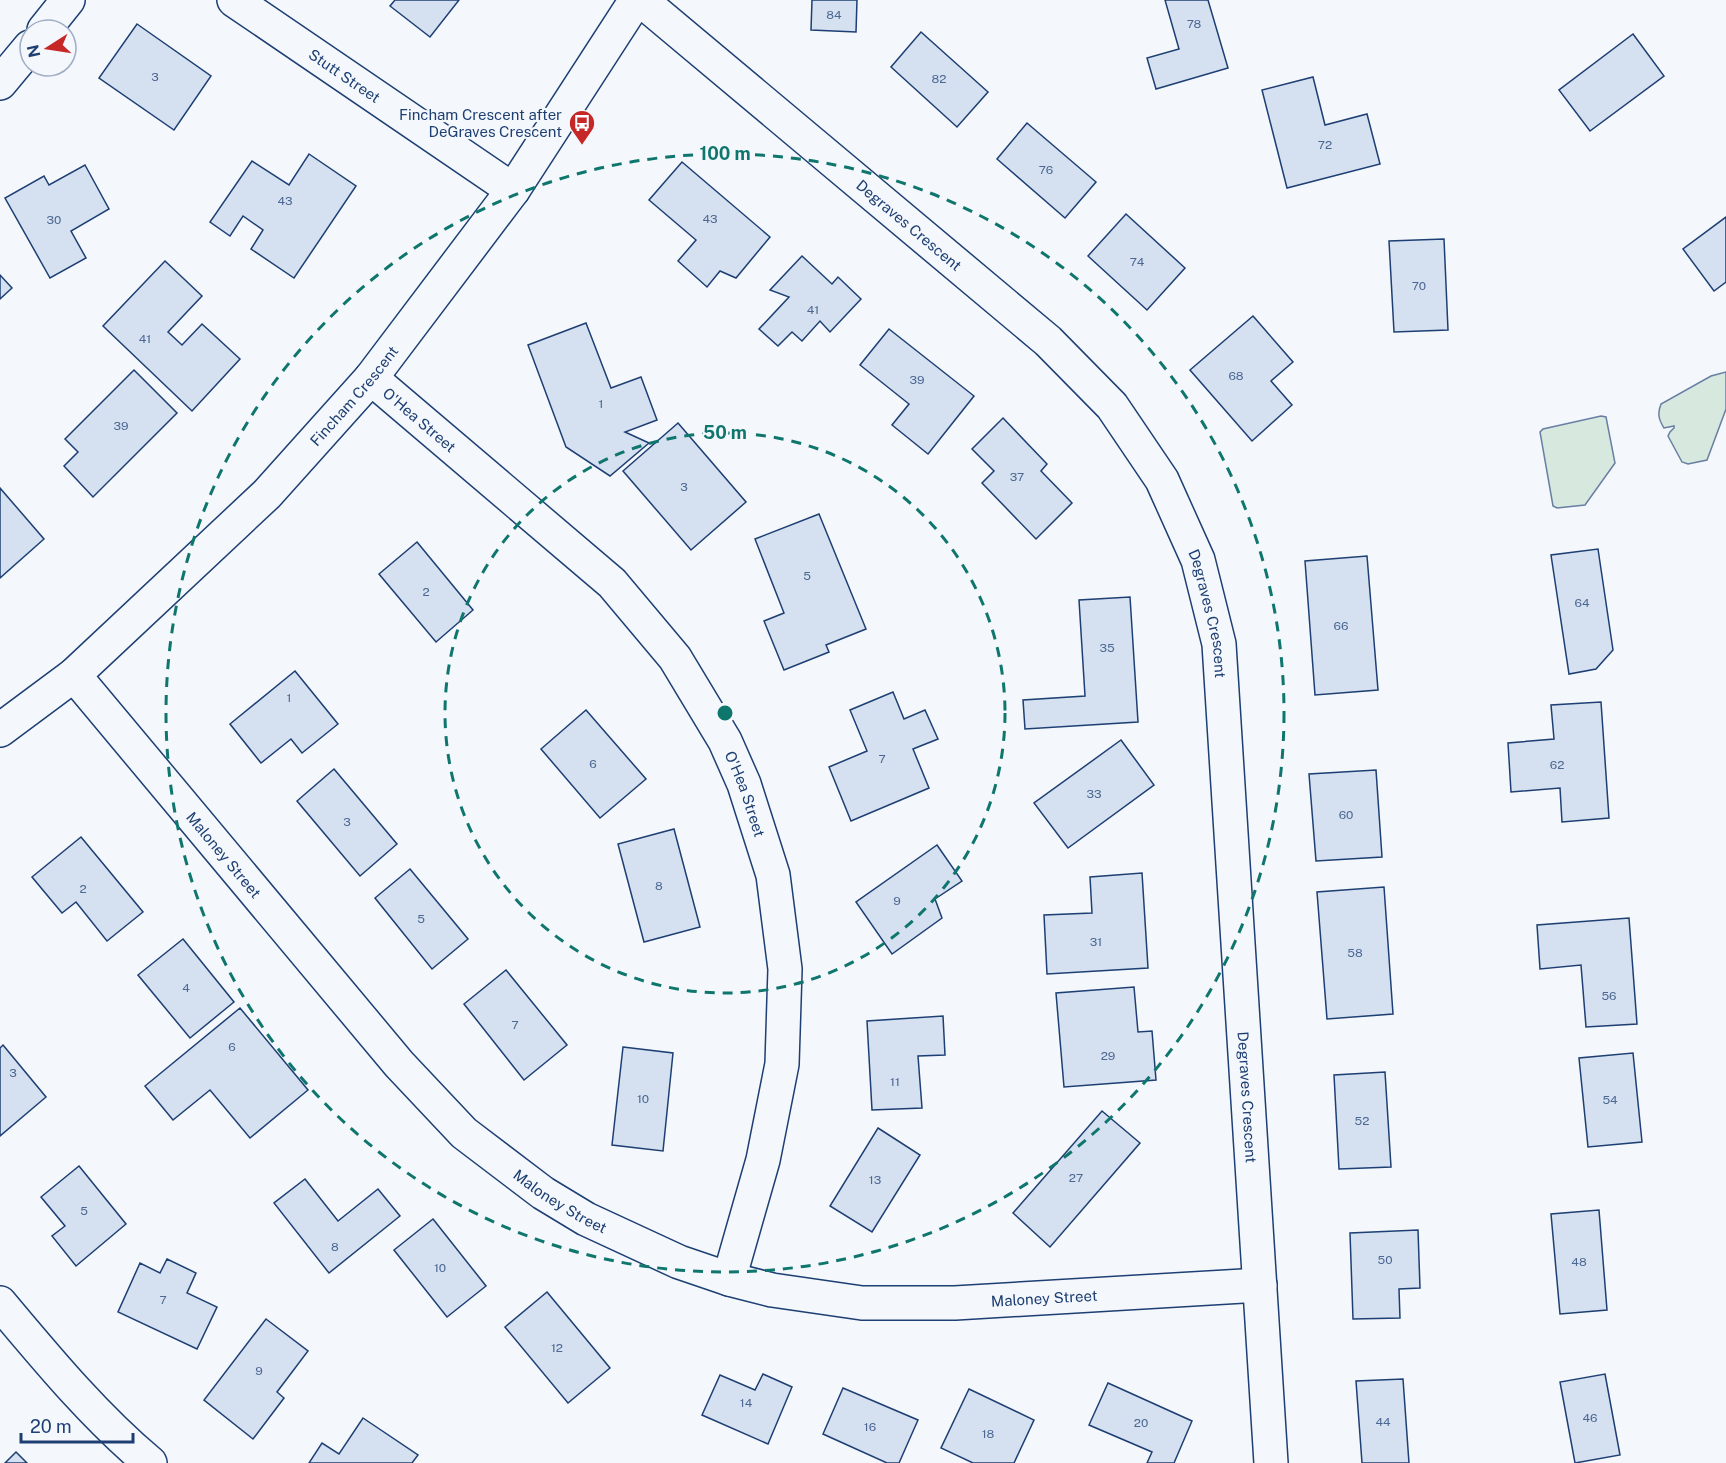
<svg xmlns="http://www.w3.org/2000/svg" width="1726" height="1463" viewBox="0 0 1726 1463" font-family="'Public Sans',sans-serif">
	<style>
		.green { fill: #d7e8df; stroke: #687fa3; stroke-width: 1.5 }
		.building { fill: #d5e0f0; stroke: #1d3f73; stroke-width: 1.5 }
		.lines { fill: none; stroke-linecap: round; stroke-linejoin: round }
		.street-casing { stroke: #1d3f73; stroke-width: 36 }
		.street { stroke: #f4f7fb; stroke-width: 33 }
		.ring { fill: none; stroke: #0f766e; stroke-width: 3; stroke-dasharray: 10 8 }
		.labels { text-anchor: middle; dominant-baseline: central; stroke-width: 4.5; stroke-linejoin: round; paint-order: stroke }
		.number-label { font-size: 12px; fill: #4b6792 }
		.street-label { font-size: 15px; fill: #1d3f73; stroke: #f4f7fb }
		.poi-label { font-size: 15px; fill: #1d3f73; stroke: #f4f7fb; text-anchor: end }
		.centre { fill: #0f766e; stroke: #f4f7fb; stroke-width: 3 }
		.ring-label { font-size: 18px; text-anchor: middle; font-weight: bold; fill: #0f766e; stroke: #f4f7fb; stroke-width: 4.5; stroke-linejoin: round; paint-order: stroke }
	</style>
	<rect width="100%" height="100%" fill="#f4f7fb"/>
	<g class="green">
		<path d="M 1726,372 L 1726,409 L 1707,460 L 1688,464 L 1682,462 L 1668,436 L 1670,432 L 1674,428 L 1674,426 L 1664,428 C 1659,420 1657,414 1661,404 L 1711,376 Z"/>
		<polygon points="1601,416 1606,417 1615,463 1585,505 1557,508 1553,506 1540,432 1543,429"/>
	</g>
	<g class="building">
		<polygon points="395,0 459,0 430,37 390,6"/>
		<polygon points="812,0 857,0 856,32 811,30"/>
		<polygon points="1165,0 1208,0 1228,68 1156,89 1147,58 1179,49"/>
		<polygon points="137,24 211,76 174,130 99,78"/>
		<polygon points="921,32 988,92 957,127 891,67"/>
		<polygon points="1633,34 1664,76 1590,131 1559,90"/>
		<polygon points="1313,77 1325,125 1367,114 1380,164 1287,188 1262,90"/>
		<polygon points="1027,123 1096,182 1065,218 997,159"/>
		<polygon points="309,154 356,186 294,278 251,249 263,230 243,216 230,236 210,222 252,161 289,185"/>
		<polygon points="682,162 770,237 736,278 720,271 707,287 678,261 696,240 649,200"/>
		<polygon points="85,165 109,209 71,231 86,258 50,278 5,198 44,176 49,185"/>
		<polygon points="1126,214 1185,268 1147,310 1088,256"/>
		<polygon points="1726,217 1726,282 1714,291 1683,249"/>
		<polygon points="1444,239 1448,330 1394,332 1389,241"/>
		<polygon points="802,256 832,284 838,277 861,299 830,332 820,321 802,341 792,332 778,346 759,329 789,297 770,290"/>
		<polygon points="165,261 202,296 168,332 182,345 202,324 240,359 192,411 103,326"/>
		<polygon points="0,275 12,288 0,299"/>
		<polygon points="1253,316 1293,362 1271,381 1292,405 1252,441 1190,370"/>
		<polygon points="586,323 611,388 641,377 657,420 625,432 649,443 610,476 566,447 528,345"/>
		<polygon points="889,329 974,396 928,454 892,425 909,404 860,365"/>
		<polygon points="134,370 177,413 93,497 64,466 78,452 65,439"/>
		<polygon points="1003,418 1047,464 1041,471 1072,503 1036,539 982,483 994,471 972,449"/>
		<polygon points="678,423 746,502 691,550 623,471"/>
		<polygon points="0,488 44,539 0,578"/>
		<polygon points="819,514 866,629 826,645 829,652 784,670 764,621 784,613 755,539"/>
		<polygon points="417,542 473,610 436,642 379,574"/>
		<polygon points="1598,549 1613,650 1596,669 1569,674 1551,555"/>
		<polygon points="1367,556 1378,690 1315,695 1305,561"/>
		<polygon points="1130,597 1138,722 1025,729 1023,700 1085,696 1079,600"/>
		<polygon points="295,671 338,724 302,753 291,739 261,763 230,724"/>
		<polygon points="893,692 904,719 925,710 938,739 913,749 929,788 851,821 829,767 867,751 850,710"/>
		<polygon points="1601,702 1609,818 1562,822 1560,788 1511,792 1508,743 1554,739 1551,705"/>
		<polygon points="586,710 646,779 600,818 541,749"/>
		<polygon points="1121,740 1154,785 1068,848 1034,803"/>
		<polygon points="334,769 397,844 360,876 297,801"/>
		<polygon points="1376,770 1382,857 1316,861 1309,774"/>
		<polygon points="674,829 700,927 644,942 618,844"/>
		<polygon points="81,837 143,912 107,941 76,902 62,913 32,877"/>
		<polygon points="937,845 962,881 935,899 942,918 892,954 856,902"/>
		<polygon points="410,869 468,939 432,969 375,898"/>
		<polygon points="1142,873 1148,968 1047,974 1044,915 1092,913 1090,877"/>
		<polygon points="1384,887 1393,1014 1327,1019 1317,892"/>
		<polygon points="1629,918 1637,1024 1586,1027 1581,965 1540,969 1537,925"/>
		<polygon points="183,939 234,1002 190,1038 138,975"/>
		<polygon points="506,970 567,1045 524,1080 464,1004"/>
		<polygon points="1134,987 1138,1032 1152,1031 1156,1080 1064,1087 1056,993"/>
		<polygon points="240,1008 308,1090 250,1138 210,1090 173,1120 145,1086"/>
		<polygon points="943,1016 945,1055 918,1056 922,1108 872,1110 867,1021"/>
		<polygon points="3,1045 46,1097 0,1136 0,1048"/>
		<polygon points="623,1047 673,1053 663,1151 612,1145"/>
		<polygon points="1633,1053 1642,1142 1588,1147 1579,1058"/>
		<polygon points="1385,1072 1391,1167 1339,1169 1334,1075"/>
		<polygon points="1102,1111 1140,1143 1050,1247 1013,1213"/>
		<polygon points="878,1128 920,1155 872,1232 830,1206"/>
		<polygon points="79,1166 126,1224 76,1266 52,1236 65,1226 41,1197"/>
		<polygon points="305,1179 338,1221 378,1189 400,1216 329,1273 274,1203"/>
		<polygon points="1599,1210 1607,1310 1560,1314 1551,1214"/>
		<polygon points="433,1219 486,1286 447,1317 394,1250"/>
		<polygon points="1418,1230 1420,1288 1399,1289 1400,1318 1353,1319 1350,1233"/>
		<polygon points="167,1259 196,1273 187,1293 217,1307 197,1349 118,1312 140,1263 160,1273"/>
		<polygon points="547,1292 610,1368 568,1403 505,1327"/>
		<polygon points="266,1319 308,1351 277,1392 284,1398 253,1439 204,1400"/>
		<polygon points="763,1374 792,1387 768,1444 702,1415 720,1375 755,1390"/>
		<polygon points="1605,1374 1620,1455 1575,1463 1560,1382"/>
		<polygon points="1403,1379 1409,1463 1362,1463 1356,1381"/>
		<polygon points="1108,1383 1192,1421 1174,1463 1147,1463 1152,1452 1089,1425"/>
		<polygon points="843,1388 918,1420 899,1463 887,1463 823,1434"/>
		<polygon points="969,1389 1034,1420 1014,1463 973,1463 941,1448"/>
		<polygon points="363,1418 418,1455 412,1463 309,1463 322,1443 339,1454"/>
		<polygon points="16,1452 27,1463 5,1463"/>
	</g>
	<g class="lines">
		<g class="street-casing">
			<g id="street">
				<path id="s1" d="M 234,0 L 513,190"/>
				<path id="s2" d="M 641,0 L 1048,341 L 1112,406 L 1162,480 L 1198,560 L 1219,644 L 1271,1463"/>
				<polyline points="44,30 68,0"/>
				<polyline points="0,83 30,47"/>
				<path id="s3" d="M 371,378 L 612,583 L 675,658 L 725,741 L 744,784 L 773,875 L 785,969 L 782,1064 L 763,1160 L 729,1279"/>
				<path id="s4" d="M 74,675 L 399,1064 L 464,1133 L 543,1193 L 586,1219 L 679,1262 L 729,1279 L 772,1290 L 862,1303 L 955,1303 L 1260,1285"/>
				<path id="s5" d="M 0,730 L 74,675 L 267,494 L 371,378 L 513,190 L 636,0"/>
				<path d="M 0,1303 C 47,1359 94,1416 150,1463"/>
			</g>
		</g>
		<use href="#street" class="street"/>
	</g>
	<g class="ring">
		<circle cx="725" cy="713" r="280"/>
		<circle cx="725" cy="713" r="559"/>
	</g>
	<defs>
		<g id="bus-pin" transform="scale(1.35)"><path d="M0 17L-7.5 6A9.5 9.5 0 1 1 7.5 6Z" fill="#c62828" stroke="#f4f7fb"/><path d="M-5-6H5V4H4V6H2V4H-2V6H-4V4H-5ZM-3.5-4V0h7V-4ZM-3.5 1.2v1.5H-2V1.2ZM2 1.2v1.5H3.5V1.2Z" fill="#fff"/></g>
	</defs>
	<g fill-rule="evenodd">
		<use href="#bus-pin" x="582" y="123"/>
	</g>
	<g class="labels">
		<g class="number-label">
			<text x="834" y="15">84</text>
			<text x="1194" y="24">78</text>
			<text x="155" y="77">3</text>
			<text x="939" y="79">82</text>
			<text x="1325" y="145">72</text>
			<text x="1046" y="170">76</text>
			<text x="285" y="201">43</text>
			<text x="710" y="219">43</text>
			<text x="54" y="220">30</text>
			<text x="1137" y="262">74</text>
			<text x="1419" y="286">70</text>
			<text x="813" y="310">41</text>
			<text x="145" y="339">41</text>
			<text x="1236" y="376">68</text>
			<text x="917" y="380">39</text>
			<text x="601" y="404">1</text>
			<text x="121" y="426">39</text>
			<text x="1017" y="477">37</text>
			<text x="684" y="487">3</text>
			<text x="807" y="576">5</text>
			<text x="426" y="592">2</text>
			<text x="1582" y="603">64</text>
			<text x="1341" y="626">66</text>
			<text x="1107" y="648">35</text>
			<text x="289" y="698">1</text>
			<text x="882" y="759">7</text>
			<text x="593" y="764">6</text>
			<text x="1557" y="765">62</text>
			<text x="1094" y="794">33</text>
			<text x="1346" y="815">60</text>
			<text x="347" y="822">3</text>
			<text x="659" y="886">8</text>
			<text x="83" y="889">2</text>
			<text x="897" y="901">9</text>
			<text x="421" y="919">5</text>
			<text x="1096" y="942">31</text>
			<text x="1355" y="953">58</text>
			<text x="186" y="988">4</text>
			<text x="1609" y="996">56</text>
			<text x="515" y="1025">7</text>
			<text x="232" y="1047">6</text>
			<text x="1108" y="1056">29</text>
			<text x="13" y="1073">3</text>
			<text x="895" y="1082">11</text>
			<text x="643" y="1099">10</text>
			<text x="1610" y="1100">54</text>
			<text x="1362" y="1121">52</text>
			<text x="1076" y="1178">27</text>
			<text x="875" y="1180">13</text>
			<text x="84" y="1211">5</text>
			<text x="335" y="1247">8</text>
			<text x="1385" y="1260">50</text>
			<text x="1579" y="1262">48</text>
			<text x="440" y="1268">10</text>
			<text x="163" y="1300">7</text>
			<text x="557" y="1348">12</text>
			<text x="259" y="1371">9</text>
			<text x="746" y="1403">14</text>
			<text x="1590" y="1418">46</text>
			<text x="1383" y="1422">44</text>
			<text x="1141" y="1423">20</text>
			<text x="870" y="1427">16</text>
			<text x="988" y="1434">18</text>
		</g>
		<g class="street-label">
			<text stroke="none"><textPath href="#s1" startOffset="134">Stutt Street</textPath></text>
			<text stroke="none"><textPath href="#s2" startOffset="350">Degraves Crescent</textPath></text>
			<text stroke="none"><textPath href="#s5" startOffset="488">Fincham Crescent</textPath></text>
			<text stroke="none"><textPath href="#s3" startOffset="64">O'Hea Street</textPath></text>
			<text stroke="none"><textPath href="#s2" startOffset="854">Degraves Crescent</textPath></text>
			<text stroke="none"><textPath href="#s3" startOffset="568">O'Hea Street</textPath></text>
			<text stroke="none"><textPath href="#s4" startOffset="234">Maloney Street</textPath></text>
			<text stroke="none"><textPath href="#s2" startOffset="1340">Degraves Crescent</textPath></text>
			<text stroke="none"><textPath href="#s4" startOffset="720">Maloney Street</textPath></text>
			<text stroke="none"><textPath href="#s4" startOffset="1224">Maloney Street</textPath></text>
		</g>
		<g class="poi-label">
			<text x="562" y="114">Fincham Crescent after<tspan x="562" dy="17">DeGraves Crescent</tspan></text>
		</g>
	</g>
	<circle cx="725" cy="713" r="9" class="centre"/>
	<g class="ring-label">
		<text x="725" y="160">100 m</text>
		<text x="725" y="439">50 m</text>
	</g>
	<g transform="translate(48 48) rotate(258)"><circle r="28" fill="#f4f7fb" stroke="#9eadc5" stroke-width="1.5"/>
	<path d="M0-4.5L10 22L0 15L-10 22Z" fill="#c62828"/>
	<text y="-9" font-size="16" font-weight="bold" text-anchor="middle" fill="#1d3f73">N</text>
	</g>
	<path d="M21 1433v9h112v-9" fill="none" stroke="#1d3f73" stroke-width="3"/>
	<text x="30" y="1433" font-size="18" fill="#1d3f73" stroke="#f4f7fb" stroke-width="4.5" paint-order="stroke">20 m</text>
</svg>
